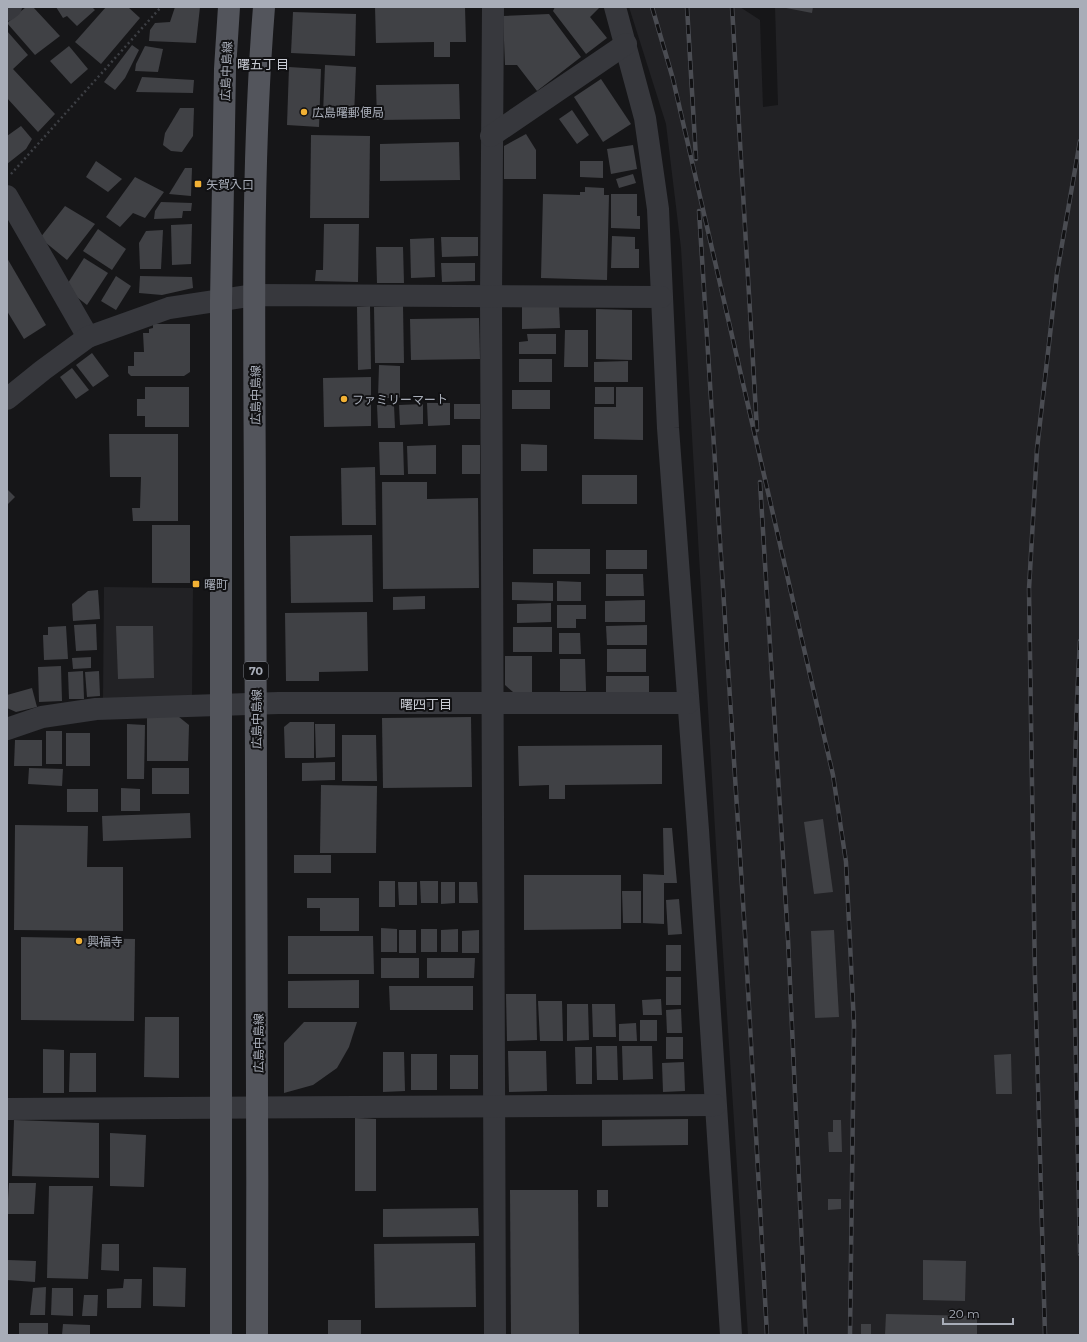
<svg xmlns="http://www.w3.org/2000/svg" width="1087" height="1342" viewBox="0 0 1087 1342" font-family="Montserrat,'Noto Sans JP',sans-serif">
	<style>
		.built { fill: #222225 }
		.building { fill: #404145 }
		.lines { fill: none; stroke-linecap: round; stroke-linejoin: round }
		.path { stroke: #3d3f44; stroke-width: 2.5; stroke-dasharray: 2 3; stroke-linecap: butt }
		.minor { stroke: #37383d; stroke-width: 22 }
		.major { stroke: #53555c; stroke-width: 22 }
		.rail-casing { stroke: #4a4c52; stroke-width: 4.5 }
		.rail { stroke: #111113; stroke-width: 3; stroke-dasharray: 9; stroke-linecap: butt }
		.poi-dot { fill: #f2b134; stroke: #111113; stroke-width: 1.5 }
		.labels { text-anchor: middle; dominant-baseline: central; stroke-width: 4; stroke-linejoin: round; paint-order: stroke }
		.shield { fill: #111113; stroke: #7b7e86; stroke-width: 1 }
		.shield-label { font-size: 11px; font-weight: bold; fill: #a8adb8 }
		.street-label { font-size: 12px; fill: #a8adb8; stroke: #111113 }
		.poi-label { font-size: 12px; fill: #a8adb8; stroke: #111113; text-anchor: start }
		.neighbourhood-label { font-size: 13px; fill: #c9ccd4; stroke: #111113 }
	</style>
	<rect width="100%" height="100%" fill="#161618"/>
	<g class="built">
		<polygon points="629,7 740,7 760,20 763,107 778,105 775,7 1080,7 1080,1335 748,1335 716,846 681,248 666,124"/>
		<polygon points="104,587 193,588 192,700 103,699"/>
	</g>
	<g class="building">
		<polygon points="26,7 33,7 60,36 35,55 7,23"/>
		<polygon points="56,7 92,7 95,10 77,26 67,16 63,18"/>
		<polygon points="106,7 128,7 140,18 101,64 75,42"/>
		<polygon points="175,7 200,7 196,43 149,41 150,30 155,23 170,22"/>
		<polygon points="375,7 465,7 466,42 450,42 450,57 434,57 434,42 376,43"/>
		<polygon points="555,7 598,7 599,8 590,17 607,38 586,54 553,11"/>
		<polygon points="781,7 813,7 812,13"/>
		<polygon points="293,12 356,14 355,56 291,53"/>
		<polygon points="549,14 581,57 537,91 517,65 505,65 503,16"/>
		<polygon points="7,31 28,55 13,69 55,114 38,132 7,98"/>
		<polygon points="132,45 139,50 125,78 115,90 104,82"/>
		<polygon points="69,46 88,69 71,84 50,61"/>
		<polygon points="145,46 163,49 158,72 135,71 136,64"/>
		<polygon points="325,65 356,67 354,116 323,114"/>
		<polygon points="289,67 321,69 319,127 287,125"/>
		<polygon points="142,77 194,80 193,93 136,92"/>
		<polygon points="601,79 631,124 603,142 574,97"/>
		<polygon points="459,84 460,119 377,120 376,85"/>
		<polygon points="180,108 194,108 193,136 182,152 171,151 163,145 165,133"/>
		<polygon points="572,110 589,135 577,144 559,119"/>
		<polygon points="21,126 32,139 26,149 7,164 7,136"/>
		<polygon points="526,134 536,150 536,179 504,179 504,146"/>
		<polygon points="311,135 370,136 369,218 310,218"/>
		<polygon points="459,142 460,180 380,181 380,144"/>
		<polygon points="633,145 637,169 611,174 607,149"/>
		<polygon points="96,161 122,179 108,192 86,177"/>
		<polygon points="580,161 603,161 603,178 580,177"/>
		<polygon points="185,168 192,168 191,196 169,194"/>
		<polygon points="633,174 636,183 619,188 616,179"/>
		<polygon points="135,177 164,192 145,218 133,213 120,227 106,217"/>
		<polygon points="585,187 604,188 604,195 609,195 607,280 541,278 543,194 580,195 580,192 585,192"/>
		<polygon points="611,194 637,194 637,216 640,216 640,229 611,228"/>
		<polygon points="161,202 192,203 191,211 183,211 182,218 154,219 155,211"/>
		<polygon points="65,206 95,224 67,260 40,238"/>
		<polygon points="192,224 191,264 172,265 171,225"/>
		<polygon points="324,224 359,224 358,282 315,281 316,270 323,270"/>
		<polygon points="98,229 126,249 112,270 83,251"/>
		<polygon points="163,230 161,269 140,269 139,243 146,231"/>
		<polygon points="612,236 635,237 635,249 639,249 639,268 611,268"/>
		<polygon points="441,237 478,237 478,256 442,257"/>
		<polygon points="434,238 435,277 411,278 410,239"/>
		<polygon points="376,247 403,247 404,283 377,283"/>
		<polygon points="7,258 46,325 24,339 7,311"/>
		<polygon points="84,258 108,273 87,305 69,291 68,283"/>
		<polygon points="441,263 475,263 475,281 442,282"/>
		<polygon points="116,276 131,286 116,310 101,301"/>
		<polygon points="140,276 192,277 193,288 162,295 139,293"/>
		<polygon points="370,306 371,369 358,370 357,307"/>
		<polygon points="403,306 404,363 375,363 374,307"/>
		<polygon points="559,306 560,328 522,329 522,307"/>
		<polygon points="596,309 632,310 632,360 596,359"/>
		<polygon points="479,318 480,359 411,360 410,319"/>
		<polygon points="153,324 190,324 190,372 184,376 131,376 128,373 128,366 134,366 134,352 144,352 143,333 149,333 149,329 153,328"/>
		<polygon points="565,330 588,330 588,367 564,367"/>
		<polygon points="527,334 556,334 556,354 519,354 519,342 528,341"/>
		<polygon points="92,353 109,376 93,387 76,365"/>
		<rect x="519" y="359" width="33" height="23"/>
		<polygon points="628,361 628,382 594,382 594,362"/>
		<polygon points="379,365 400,366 400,398 378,398"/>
		<polygon points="72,368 89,390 76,399 60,377"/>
		<polygon points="371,377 371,426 324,427 323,378"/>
		<polygon points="145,387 189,387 189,427 145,427 145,416 137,416 137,399 145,399"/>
		<rect x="595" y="387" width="19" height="17"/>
		<polygon points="616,387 643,387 643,440 594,439 594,407 616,407"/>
		<rect x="512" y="390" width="38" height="19"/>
		<polygon points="427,403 450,403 450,425 428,426"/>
		<polygon points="423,404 423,424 400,425 399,405"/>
		<rect x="454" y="404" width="26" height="15"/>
		<polygon points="377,405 394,405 395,428 378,428"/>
		<polygon points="109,434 178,434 178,521 133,521 132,508 140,508 141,477 110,477"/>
		<polygon points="379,442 403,442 404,475 380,475"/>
		<polygon points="521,444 547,445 547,471 521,471"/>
		<polygon points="436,445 436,474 408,474 407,446"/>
		<rect x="462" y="445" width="18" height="29"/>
		<polygon points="375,467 376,525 342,525 341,468"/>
		<rect x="582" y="475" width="55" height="29"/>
		<polygon points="382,482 427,482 427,499 478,498 479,588 383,589"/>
		<polygon points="7,489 15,497 7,505"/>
		<rect x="152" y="525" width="38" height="58"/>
		<polygon points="372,535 373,602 291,603 290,536"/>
		<rect x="533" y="549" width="57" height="25"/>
		<rect x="606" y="550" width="41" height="19"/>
		<polygon points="606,574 643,574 644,596 606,596"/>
		<polygon points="557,581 581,582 581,601 557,601"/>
		<polygon points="512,582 553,583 553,601 512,600"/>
		<polygon points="98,590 100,619 73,621 72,604 88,591"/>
		<polygon points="425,596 425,609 393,610 393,597"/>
		<polygon points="645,600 645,622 605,622 605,601"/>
		<polygon points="551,603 551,622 517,623 517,604"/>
		<polygon points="557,605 586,605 586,619 576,619 576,628 557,628"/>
		<polygon points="367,612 368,671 319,672 319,681 286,681 285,613"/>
		<polygon points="96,624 97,650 76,651 74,625"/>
		<polygon points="647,625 647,645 607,645 606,626"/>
		<polygon points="66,626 68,659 44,660 43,635 48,635 48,627"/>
		<polygon points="116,626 153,626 154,678 118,679"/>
		<rect x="513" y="627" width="39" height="25"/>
		<polygon points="559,633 580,633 581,654 559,654"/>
		<rect x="607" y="649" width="39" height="23"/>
		<polygon points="505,656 532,656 532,692 513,692 505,685"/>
		<polygon points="91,657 91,668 73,669 72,658"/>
		<polygon points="560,659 585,659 586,691 560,691"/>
		<polygon points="61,666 62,701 39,702 38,667"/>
		<polygon points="83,671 84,699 69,699 68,672"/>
		<polygon points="99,671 100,696 87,697 85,672"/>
		<polygon points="606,676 649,676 649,693 606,694"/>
		<polygon points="32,688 37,707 16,712 7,708 7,695"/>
		<polygon points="147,717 179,717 189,725 188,761 147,761"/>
		<polygon points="471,717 472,787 383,788 382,718"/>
		<polygon points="290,722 314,722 314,758 285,758 284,727"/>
		<polygon points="127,724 145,725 144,779 127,779"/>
		<polygon points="315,724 335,724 335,757 316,758"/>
		<rect x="46" y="731" width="16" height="33"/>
		<rect x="66" y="733" width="24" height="33"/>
		<polygon points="342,735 376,735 377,781 342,781"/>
		<polygon points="15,740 42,740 42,766 14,766"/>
		<polygon points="662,745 662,784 565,785 565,799 549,799 549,785 519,786 518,746"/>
		<polygon points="335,762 335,780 302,781 302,763"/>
		<polygon points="29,768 63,769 62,786 28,784"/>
		<rect x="152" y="768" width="37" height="26"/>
		<polygon points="321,785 377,786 376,853 320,853"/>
		<polygon points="121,788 140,789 140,811 121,811"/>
		<rect x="67" y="789" width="31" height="23"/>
		<polygon points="190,813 191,838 103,841 102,816"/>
		<polygon points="823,819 833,892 814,894 804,822"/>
		<polygon points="15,825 88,826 87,867 123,867 123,931 14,930"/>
		<polygon points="663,828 672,828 677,883 664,883 664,924 643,923 643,874 664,875"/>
		<rect x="294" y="855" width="37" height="18"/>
		<polygon points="524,875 621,875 621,929 524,930"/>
		<rect x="379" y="881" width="16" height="26"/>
		<polygon points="420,881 438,881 438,903 421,903"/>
		<polygon points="398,882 417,882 417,905 399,905"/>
		<polygon points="441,882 455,882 455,903 441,904"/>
		<polygon points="459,882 477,882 478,903 459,903"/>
		<polygon points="622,891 641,891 641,923 623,923"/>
		<polygon points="307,898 359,898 359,931 320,931 320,908 307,908"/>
		<polygon points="679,899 682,934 668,935 666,900"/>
		<polygon points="381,928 397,929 397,952 381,952"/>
		<rect x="421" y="929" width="16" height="23"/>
		<polygon points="458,929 458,952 441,952 441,930"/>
		<rect x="399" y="930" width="17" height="23"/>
		<polygon points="479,930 479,953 462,953 462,931"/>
		<polygon points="834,930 839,1017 815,1018 811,931"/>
		<polygon points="288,936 373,936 374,974 288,974"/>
		<polygon points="21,937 135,939 134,1021 21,1020"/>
		<rect x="666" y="945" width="15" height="26"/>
		<rect x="381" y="958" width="38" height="20"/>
		<polygon points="427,958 475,958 474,978 427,978"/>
		<rect x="666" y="977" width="15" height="28"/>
		<polygon points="359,980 359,1008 288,1008 288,981"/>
		<polygon points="389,986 473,986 473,1010 390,1010"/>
		<polygon points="506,994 536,994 537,1040 507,1041"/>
		<polygon points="661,999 662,1015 643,1015 642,1000"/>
		<polygon points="538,1001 562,1001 563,1041 540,1041"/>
		<polygon points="567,1004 588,1004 589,1040 567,1041"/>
		<polygon points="592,1004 615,1004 616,1037 593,1037"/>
		<polygon points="681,1009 682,1033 667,1033 666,1010"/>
		<polygon points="145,1017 179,1017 179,1078 144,1077"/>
		<rect x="640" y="1020" width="17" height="21"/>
		<polygon points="304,1022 357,1022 349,1047 337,1068 313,1085 284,1093 284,1043"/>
		<polygon points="636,1023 637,1041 619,1041 619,1024"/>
		<rect x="666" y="1037" width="17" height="22"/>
		<polygon points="596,1046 617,1046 618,1080 597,1080"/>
		<polygon points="622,1046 652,1046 653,1079 623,1080"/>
		<polygon points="575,1047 592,1047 592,1084 576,1084"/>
		<polygon points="43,1049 64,1050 64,1093 43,1093"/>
		<polygon points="508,1051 546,1051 547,1091 509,1092"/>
		<polygon points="383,1052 404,1052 405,1091 383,1092"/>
		<polygon points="70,1053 96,1053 96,1092 69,1092"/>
		<rect x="411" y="1054" width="26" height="36"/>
		<polygon points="1011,1054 1012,1094 996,1094 994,1055"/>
		<rect x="450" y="1055" width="28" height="34"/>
		<polygon points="684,1062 685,1091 663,1092 662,1063"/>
		<polygon points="355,1118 376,1119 376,1191 355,1191"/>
		<polygon points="688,1119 688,1145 602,1146 602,1120"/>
		<polygon points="14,1120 99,1123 99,1178 12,1176"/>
		<polygon points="833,1120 841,1120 842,1152 829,1152 828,1132 833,1132"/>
		<polygon points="110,1133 146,1135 144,1187 110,1186"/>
		<polygon points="9,1183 36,1183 34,1214 7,1214"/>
		<polygon points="49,1186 93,1186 88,1279 47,1278"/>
		<polygon points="510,1190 578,1190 579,1335 511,1335"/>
		<rect x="597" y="1190" width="11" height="17"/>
		<polygon points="828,1199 841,1199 841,1209 828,1210"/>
		<polygon points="478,1208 479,1236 383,1237 383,1209"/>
		<polygon points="475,1243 476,1307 375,1308 374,1244"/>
		<polygon points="102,1244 119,1244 119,1271 101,1270"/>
		<polygon points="8,1260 36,1261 35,1282 7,1280"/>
		<polygon points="923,1260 966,1261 965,1301 923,1300"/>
		<polygon points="153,1267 186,1268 185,1307 153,1306"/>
		<polygon points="124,1279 142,1279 141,1308 107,1308 107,1289 123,1288"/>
		<polygon points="46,1287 45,1315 30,1315 33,1288"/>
		<polygon points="52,1288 73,1288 73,1316 51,1315"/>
		<polygon points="84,1295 98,1295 97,1316 82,1316"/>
		<polygon points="886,1314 977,1316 977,1335 885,1335"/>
		<rect x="328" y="1320" width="33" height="15"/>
		<rect x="19" y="1323" width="29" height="12"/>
		<polygon points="63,1324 90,1325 90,1335 62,1335"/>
		<rect x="861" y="1324" width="10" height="11"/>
	</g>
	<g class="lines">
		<polyline class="path" points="11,174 161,7"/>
		<g class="minor">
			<polyline points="493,7 491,297 495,1335"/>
			<polyline points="615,7 645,118 658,209 668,428 698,830 731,1335"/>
			<polyline points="7,10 11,7"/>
			<polyline points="491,136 626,44"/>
			<polyline points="7,196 88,337"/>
			<polyline points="7,399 43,370 88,337 169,308 255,295 661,297"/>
			<polyline points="7,729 42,717 96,709 279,703 688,703"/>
			<polyline points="7,1109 715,1105"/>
		</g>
		<g class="major">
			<polyline points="221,1335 221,301 225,69 229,7"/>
			<path d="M 257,1335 C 258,1068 256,801 255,534 C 255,359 250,182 264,7"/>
		</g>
		<g class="rail-casing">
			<g id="rail">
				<polyline points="652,7 673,79 833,775 846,862 854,1025 850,1335"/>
				<polyline points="687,7 696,159"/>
				<polyline points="732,7 757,430"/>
				<polyline points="699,211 745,934 767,1335"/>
				<polyline points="760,482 788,939 806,1335"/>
				<path d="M 1080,641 C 1068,845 1076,1050 1080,1254"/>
				<polyline points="1045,1335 1035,978 1029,589 1037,449 1057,273 1080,141"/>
			</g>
		</g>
		<use href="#rail" class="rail"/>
	</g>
	<g class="poi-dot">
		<circle cx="304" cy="112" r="4"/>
		<rect x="194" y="180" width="8" height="8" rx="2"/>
		<circle cx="344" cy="399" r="4"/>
		<rect x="192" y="580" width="8" height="8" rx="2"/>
		<circle cx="79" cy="941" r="4"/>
	</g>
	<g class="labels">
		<rect class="shield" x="244" y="662" width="24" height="18" rx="3"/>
		<g class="shield-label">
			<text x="256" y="671">70</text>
		</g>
		<g class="street-label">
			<text transform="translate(226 71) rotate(-88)">広島中島線</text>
			<text transform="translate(255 395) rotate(-90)">広島中島線</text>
			<text transform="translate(256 719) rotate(-90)">広島中島線</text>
			<text transform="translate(258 1043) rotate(-90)">広島中島線</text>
		</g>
		<g class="poi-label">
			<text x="312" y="112">広島曙郵便局</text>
			<text x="206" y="184">矢賀入口</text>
			<text x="352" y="399">ファミリーマート</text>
			<text x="204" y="584">曙町</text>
			<text x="87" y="941">興福寺</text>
		</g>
		<g class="neighbourhood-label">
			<text x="263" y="64">曙五丁目</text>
			<text x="426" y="704">曙四丁目</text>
		</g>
	</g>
	<rect width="1087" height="1342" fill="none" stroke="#a8adb8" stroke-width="16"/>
	<path d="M943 1318v6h70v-6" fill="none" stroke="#a8adb8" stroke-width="2"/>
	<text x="949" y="1318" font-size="12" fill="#a8adb8" stroke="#111113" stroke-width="3" paint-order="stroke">20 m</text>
</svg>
